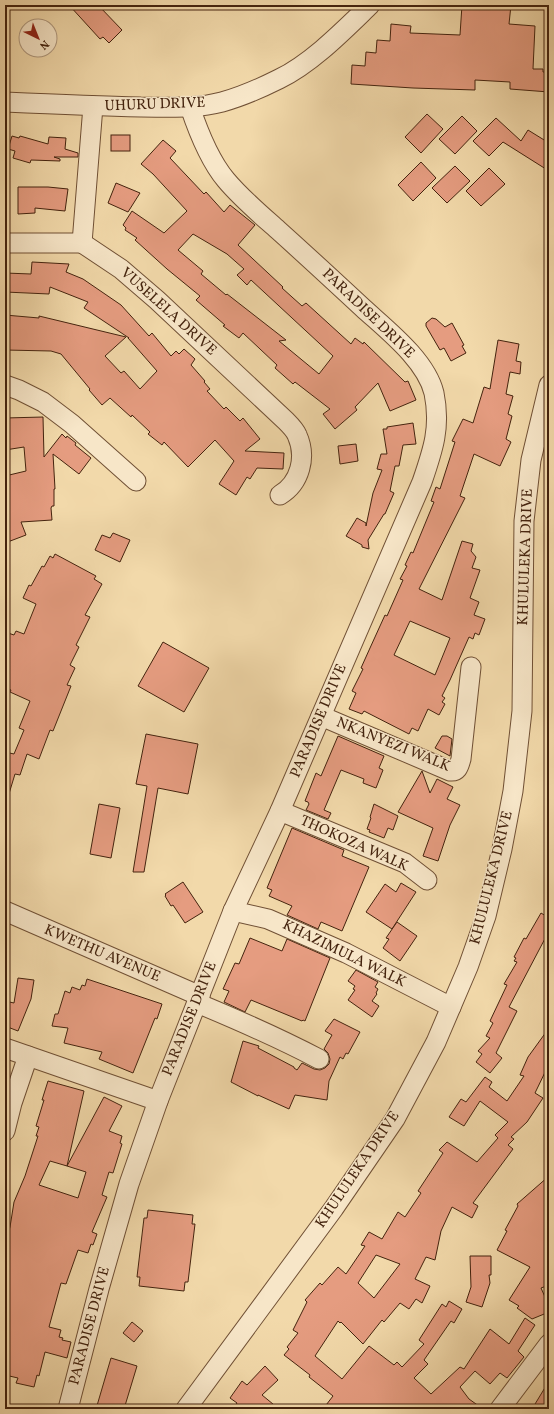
<svg xmlns="http://www.w3.org/2000/svg" width="554" height="1414" viewBox="0 0 554 1414" font-family="Vollkorn,serif">
	<style>
		.building { fill: #e59c80; stroke: #44230e; fill-rule: evenodd }
		.lines { fill: none; stroke-linecap: round; stroke-linejoin: round }
		.minor-casing { stroke: #705035; stroke-width: 21 }
		.minor { stroke: #f7e6c8; stroke-width: 19 }
		.labels { text-anchor: middle; dominant-baseline: central; stroke-width: 3; stroke-linejoin: round; paint-order: stroke }
		.street-label { font-size: 15px; fill: #44230e; stroke: #f7e6c8 }
	</style>
	<rect width="100%" height="100%" fill="#f2d9aa"/>
	<filter id="stains"><feTurbulence type="fractalNoise" baseFrequency=".005" numOctaves="4"/><feColorMatrix values="0 0 0 0 .2 0 0 0 0 .09 0 0 0 0 .02 0 0 0 .5 -.17"/></filter>
	<radialGradient id="worn" r=".72"><stop offset=".6" stop-color="#630" stop-opacity="0"/><stop offset="1" stop-color="#630" stop-opacity=".3"/></radialGradient>
	<g class="building">
		<polygon points="69,5 98,5 122,30 109,43 103,37 100,39"/>
		<polygon points="462,5 511,5 509,24 535,26 533,69 543,69 543,72 549,72 549,92 510,89 510,82 475,80 475,90 413,88 351,84 352,65 365,66 366,52 376,53 377,40 390,41 391,24 411,26 410,33 460,35"/>
		<polygon points="427,114 443,129 421,153 405,137"/>
		<polygon points="462,116 477,131 455,154 439,139"/>
		<polygon points="496,118 521,141 528,130 549,143 549,171 503,142 489,156 473,141"/>
		<rect x="111" y="135" width="19" height="16"/>
		<polygon points="12,136 19,138 20,136 48,144 49,137 66,138 65,149 78,153 78,157 54,157 60,159 60,161 31,160 30,163 13,158 15,151 8,149"/>
		<path d="M 163,140 L 176,151 L 170,158 L 204,194 L 206,192 L 224,212 L 230,205 L 255,225 L 238,245 L 283,287 L 282,288 L 302,306 L 306,303 L 351,344 L 355,338 L 363,344 L 364,342 L 405,382 L 408,381 L 416,400 L 390,411 L 378,383 L 355,407 L 357,410 L 335,429 L 323,414 L 330,409 L 295,382 L 293,384 L 275,368 L 277,365 L 243,333 L 239,338 L 223,326 L 225,325 L 196,300 L 200,296 L 167,269 L 135,240 L 137,238 L 125,230 L 126,228 L 123,225 L 132,211 L 164,233 L 187,211 L 153,174 L 141,164 ZM 193,234 L 227,254 L 244,269 L 237,275 L 247,285 L 251,280 L 333,356 L 319,374 L 279,341 L 286,340 L 227,294 L 226,295 L 201,274 L 203,271 L 178,250 Z"/>
		<polygon points="421,162 436,178 413,201 398,185"/>
		<polygon points="455,166 470,181 447,203 432,188"/>
		<polygon points="489,168 505,184 481,206 466,191"/>
		<polygon points="116,183 140,193 128,212 108,203"/>
		<polygon points="18,187 48,187 68,189 65,211 35,208 35,213 18,214"/>
		<polygon points="32,262 69,264 66,272 83,279 121,305 149,336 152,333 171,356 176,351 179,354 184,349 195,359 191,365 205,381 204,382 210,389 207,391 224,409 226,407 240,421 243,418 260,439 245,451 284,453 283,469 257,468 250,479 247,477 236,495 219,484 234,461 215,440 188,467 164,442 162,445 148,434 150,432 132,415 131,417 110,398 102,405 89,390 90,389 61,354 51,351 5,350 5,315 39,318 39,316 126,337 105,356 121,373 124,371 140,389 157,371 128,338 129,338 84,308 88,302 50,287 49,294 5,292 5,273 31,274"/>
		<polygon points="432,318 436,319 445,327 452,323 464,345 462,346 466,353 451,361 444,348 440,350 426,326 426,323"/>
		<path d="M 498,340 L 519,344 L 516,361 L 521,362 L 520,374 L 510,372 L 506,394 L 513,396 L 508,414 L 512,416 L 506,439 L 511,442 L 500,466 L 474,454 L 460,496 L 465,498 L 419,589 L 442,600 L 462,541 L 473,544 L 471,551 L 476,557 L 472,568 L 480,570 L 470,598 L 479,602 L 474,615 L 485,619 L 479,635 L 475,633 L 473,639 L 469,637 L 450,680 L 442,696 L 445,698 L 442,702 L 445,704 L 439,715 L 428,709 L 418,731 L 412,728 L 409,734 L 364,711 L 362,714 L 349,709 L 356,693 L 352,691 L 363,669 L 361,668 L 370,648 L 385,615 L 387,616 L 403,580 L 400,579 L 407,566 L 405,565 L 411,552 L 413,553 L 434,502 L 431,501 L 436,487 L 440,489 L 455,442 L 452,441 L 463,419 L 473,423 L 484,387 L 490,389 ZM 410,621 L 450,638 L 435,675 L 394,655 Z"/>
		<polygon points="43,417 44,457 62,434 66,438 67,436 76,443 75,445 91,458 79,474 53,454 55,489 54,489 54,506 52,506 51,508 52,520 21,522 26,535 5,543 5,476 26,471 24,447 5,450 5,418"/>
		<polygon points="413,423 416,444 403,445 399,466 395,466 390,491 394,493 385,514 384,514 368,540 369,549 362,547 362,545 346,536 357,518 366,523 366,526 373,493 382,470 377,469 381,454 387,454 383,429 387,429 387,427"/>
		<polygon points="356,444 358,461 340,464 338,446"/>
		<polygon points="113,533 130,540 120,562 95,550 102,535 110,538"/>
		<polygon points="55,554 96,576 94,579 102,584 85,615 90,617 76,645 79,647 70,665 75,668 67,685 71,686 53,731 50,730 39,759 27,754 20,775 15,774 8,797 5,797 5,752 14,754 24,730 19,728 30,701 10,692 11,690 5,688 5,641 8,633 14,635 16,631 24,634 36,604 23,598 29,585 31,586 42,566 44,567 50,556 53,558"/>
		<polygon points="163,642 209,668 184,712 138,686"/>
		<polygon points="146,734 198,744 188,794 158,788 144,872 133,872 147,786 136,784"/>
		<polygon points="338,736 384,756 379,768 383,770 376,788 363,783 364,779 341,770 324,810 331,813 328,819 306,810 309,804 308,802 305,801 316,773 321,776"/>
		<polygon points="442,736 447,736 452,739 450,756 435,748"/>
		<polygon points="422,771 430,793 437,779 453,787 447,799 460,805 450,825 438,861 423,856 433,828 398,812"/>
		<polygon points="99,804 120,808 111,858 90,854"/>
		<polygon points="374,804 398,816 393,830 388,828 384,838 369,832 370,830 367,829 371,818 370,817"/>
		<polygon points="292,828 344,850 342,856 369,867 342,931 321,922 318,929 287,915 292,906 269,896 272,890 267,888"/>
		<polygon points="183,882 203,912 185,923 173,905 171,906 165,896 166,895 165,894"/>
		<polygon points="401,883 416,892 392,929 366,912 385,884 396,892"/>
		<polygon points="541,913 549,918 549,931 509,1007 517,1011 496,1053 502,1058 490,1073 476,1062 482,1054 478,1051 490,1038 486,1036 493,1023 490,1021 507,985 504,984 517,962 514,961 516,958 514,957 524,938 526,939"/>
		<polygon points="397,922 417,936 400,961 383,948 389,939 386,938"/>
		<polygon points="250,938 282,951 287,939 330,958 305,1021 303,1020 302,1021 251,1000 245,1012 224,1002 229,991 223,989 235,963 239,964"/>
		<polygon points="356,970 378,982 375,987 378,989 376,993 377,994 372,1001 379,1006 372,1017 348,1000 355,990 353,989 355,986 348,981"/>
		<polygon points="18,978 34,980 31,999 18,1031 5,1026 5,1001 14,1003"/>
		<polygon points="87,979 162,1004 157,1019 155,1018 133,1073 99,1059 102,1052 64,1043 68,1028 52,1026 55,1014 58,1014 65,991 70,993 72,987 80,990 82,985 85,986"/>
		<polygon points="334,1019 360,1032 348,1054 346,1053 343,1059 340,1057 329,1081 327,1100 295,1095 289,1109 258,1095 258,1096 231,1082 243,1041 259,1046 258,1048 294,1067 294,1068 297,1070 302,1063 314,1069 320,1070 325,1068 329,1064 330,1059 328,1053 324,1049 332,1035 325,1031"/>
		<path d="M 549,1028 L 549,1064 L 535,1093 L 543,1098 L 527,1122 L 511,1137 L 514,1139 L 508,1145 L 513,1149 L 473,1203 L 478,1206 L 472,1218 L 452,1207 L 441,1231 L 435,1260 L 426,1257 L 415,1279 L 430,1286 L 422,1303 L 416,1299 L 409,1309 L 400,1303 L 384,1322 L 382,1320 L 363,1344 L 341,1322 L 340,1323 L 338,1321 L 315,1356 L 342,1379 L 369,1346 L 394,1365 L 397,1362 L 402,1367 L 424,1344 L 419,1340 L 442,1304 L 446,1307 L 449,1301 L 462,1309 L 454,1323 L 451,1321 L 424,1360 L 428,1364 L 414,1378 L 431,1394 L 460,1367 L 464,1369 L 490,1329 L 509,1344 L 525,1318 L 535,1325 L 518,1351 L 524,1357 L 507,1378 L 500,1373 L 490,1384 L 475,1371 L 460,1387 L 469,1399 L 483,1409 L 323,1409 L 333,1396 L 309,1377 L 310,1375 L 284,1355 L 289,1349 L 287,1347 L 298,1333 L 293,1330 L 307,1302 L 305,1300 L 320,1283 L 322,1285 L 338,1267 L 346,1274 L 365,1246 L 361,1245 L 369,1232 L 382,1239 L 398,1212 L 405,1217 L 421,1193 L 418,1191 L 443,1153 L 439,1150 L 447,1142 L 477,1162 L 498,1138 L 495,1135 L 508,1122 L 480,1101 L 464,1126 L 449,1117 L 461,1099 L 466,1102 L 485,1077 L 492,1082 L 489,1087 L 507,1101 L 524,1076 L 520,1075 L 528,1057 ZM 376,1255 L 400,1264 L 374,1298 L 358,1283 Z"/>
		<polygon points="48,1081 84,1091 67,1166 50,1161 39,1185 78,1198 86,1172 67,1166 104,1097 122,1106 109,1131 122,1136 120,1143 122,1144 113,1173 109,1172 102,1195 107,1197 92,1232 97,1234 93,1245 91,1244 88,1253 78,1250 66,1284 61,1283 49,1327 61,1330 59,1337 63,1338 62,1340 71,1342 67,1358 45,1352 39,1376 37,1375 34,1387 16,1383 18,1378 5,1375 5,1245 10,1227 14,1202 25,1176 38,1136 36,1136 39,1127 36,1126 44,1100 42,1100"/>
		<polygon points="549,1176 549,1285 541,1288 549,1306 549,1312 532,1319 517,1308 519,1306 509,1300 530,1267 497,1250 507,1231 505,1230 518,1206 517,1204"/>
		<polygon points="148,1210 193,1215 192,1224 195,1224 188,1282 185,1282 184,1291 139,1286 140,1277 137,1277 144,1218 147,1218"/>
		<polygon points="470,1256 491,1256 491,1275 489,1275 490,1283 482,1307 466,1302 471,1287"/>
		<polygon points="132,1322 143,1331 134,1342 123,1333"/>
		<polygon points="111,1358 137,1366 124,1409 96,1409"/>
		<polygon points="265,1366 278,1380 262,1395 279,1409 233,1409 237,1403 230,1398 242,1381 247,1385"/>
		<polygon points="549,1381 549,1409 532,1409"/>
	</g>
	<g class="lines">
		<g class="minor-casing">
			<g id="minor">
				<path d="M 5,102 C 50,104 96,106 141,107 C 169,107 196,109 222,102 C 240,97 263,87 279,79 C 312,63 344,30 370,5"/>
				<path d="M 93,106 L 82,243 L 121,269 L 157,300 L 286,421 C 290,425 295,430 297,435 C 307,457 300,483 280,495"/>
				<polyline points="5,243 82,243"/>
				<polyline points="5,385 19,390 43,402 72,424 136,481"/>
				<path d="M 321,716 L 450,771 C 458,772 459,766 461,759 L 471,667"/>
				<polyline points="280,811 405,863 427,880"/>
				<polyline points="5,911 200,996"/>
				<polyline points="233,911 268,919 346,953 451,1007"/>
				<path d="M 197,1003 C 238,1020 279,1038 319,1059"/>
				<polyline points="5,1048 158,1101"/>
				<polyline points="5,1131 12,1103 28,1056"/>
				<path d="M 68,1409 L 99,1289 L 129,1184 L 158,1101 L 233,911 L 280,811 L 422,482 C 433,450 441,427 434,393 C 426,360 387,330 363,308 C 335,282 307,256 278,230 C 260,214 242,199 226,180 C 210,161 198,131 190,107"/>
				<polyline points="186,1409 334,1208 395,1119 436,1042 468,967 486,916 502,849 513,791 522,711 524,521 531,460 549,385"/>
				<polyline points="500,1409 549,1344"/>
			</g>
		</g>
		<use href="#minor" class="minor"/>
	</g>
	<g class="labels">
		<g class="street-label">
			<text transform="translate(155 105) rotate(-2)">UHURU DRIVE</text>
			<text transform="translate(168 312) rotate(42)">VUSELELA DRIVE</text>
			<text transform="translate(368 314) rotate(44)">PARADISE DRIVE</text>
			<text transform="translate(526 557) rotate(-88)">KHULULEKA DRIVE</text>
			<text transform="translate(319 721) rotate(-67)">PARADISE DRIVE</text>
			<text transform="translate(393 745) rotate(22)">NKANYEZI WALK</text>
			<text transform="translate(354 844) rotate(24)">THOKOZA WALK</text>
			<text transform="translate(492 878) rotate(-76)">KHULULEKA DRIVE</text>
			<text transform="translate(102 954) rotate(23)">KWETHU AVENUE</text>
			<text transform="translate(344 954) rotate(26)">KHAZIMULA WALK</text>
			<text transform="translate(190 1019) rotate(-68)">PARADISE DRIVE</text>
			<text transform="translate(358 1170) rotate(-56)">KHULULEKA DRIVE</text>
			<text transform="translate(90 1326) rotate(-75)">PARADISE DRIVE</text>
		</g>
	</g>
	<rect width="554" height="1414" fill="none" stroke="#f2d9aa" stroke-width="20"/>
	<rect x="6" y="6" width="542" height="1402" fill="none" stroke="#44230e" stroke-width="2"/>
	<rect x="10" y="10" width="534" height="1394" fill="none" stroke="#44230e"/>
	<g transform="translate(38 38) rotate(137)"><circle r="19" fill="#f7e6c8" stroke="#af987e"/>
	<path d="M0-3L7 15L0 10L-7 15Z" fill="#8f2418"/>
	<text y="-6" font-size="11" font-weight="bold" text-anchor="middle" fill="#44230e">N</text>
	</g>
	<rect width="100%" height="100%" filter="url(#stains)"/>
	<rect width="100%" height="100%" fill="url(#worn)"/>
</svg>
